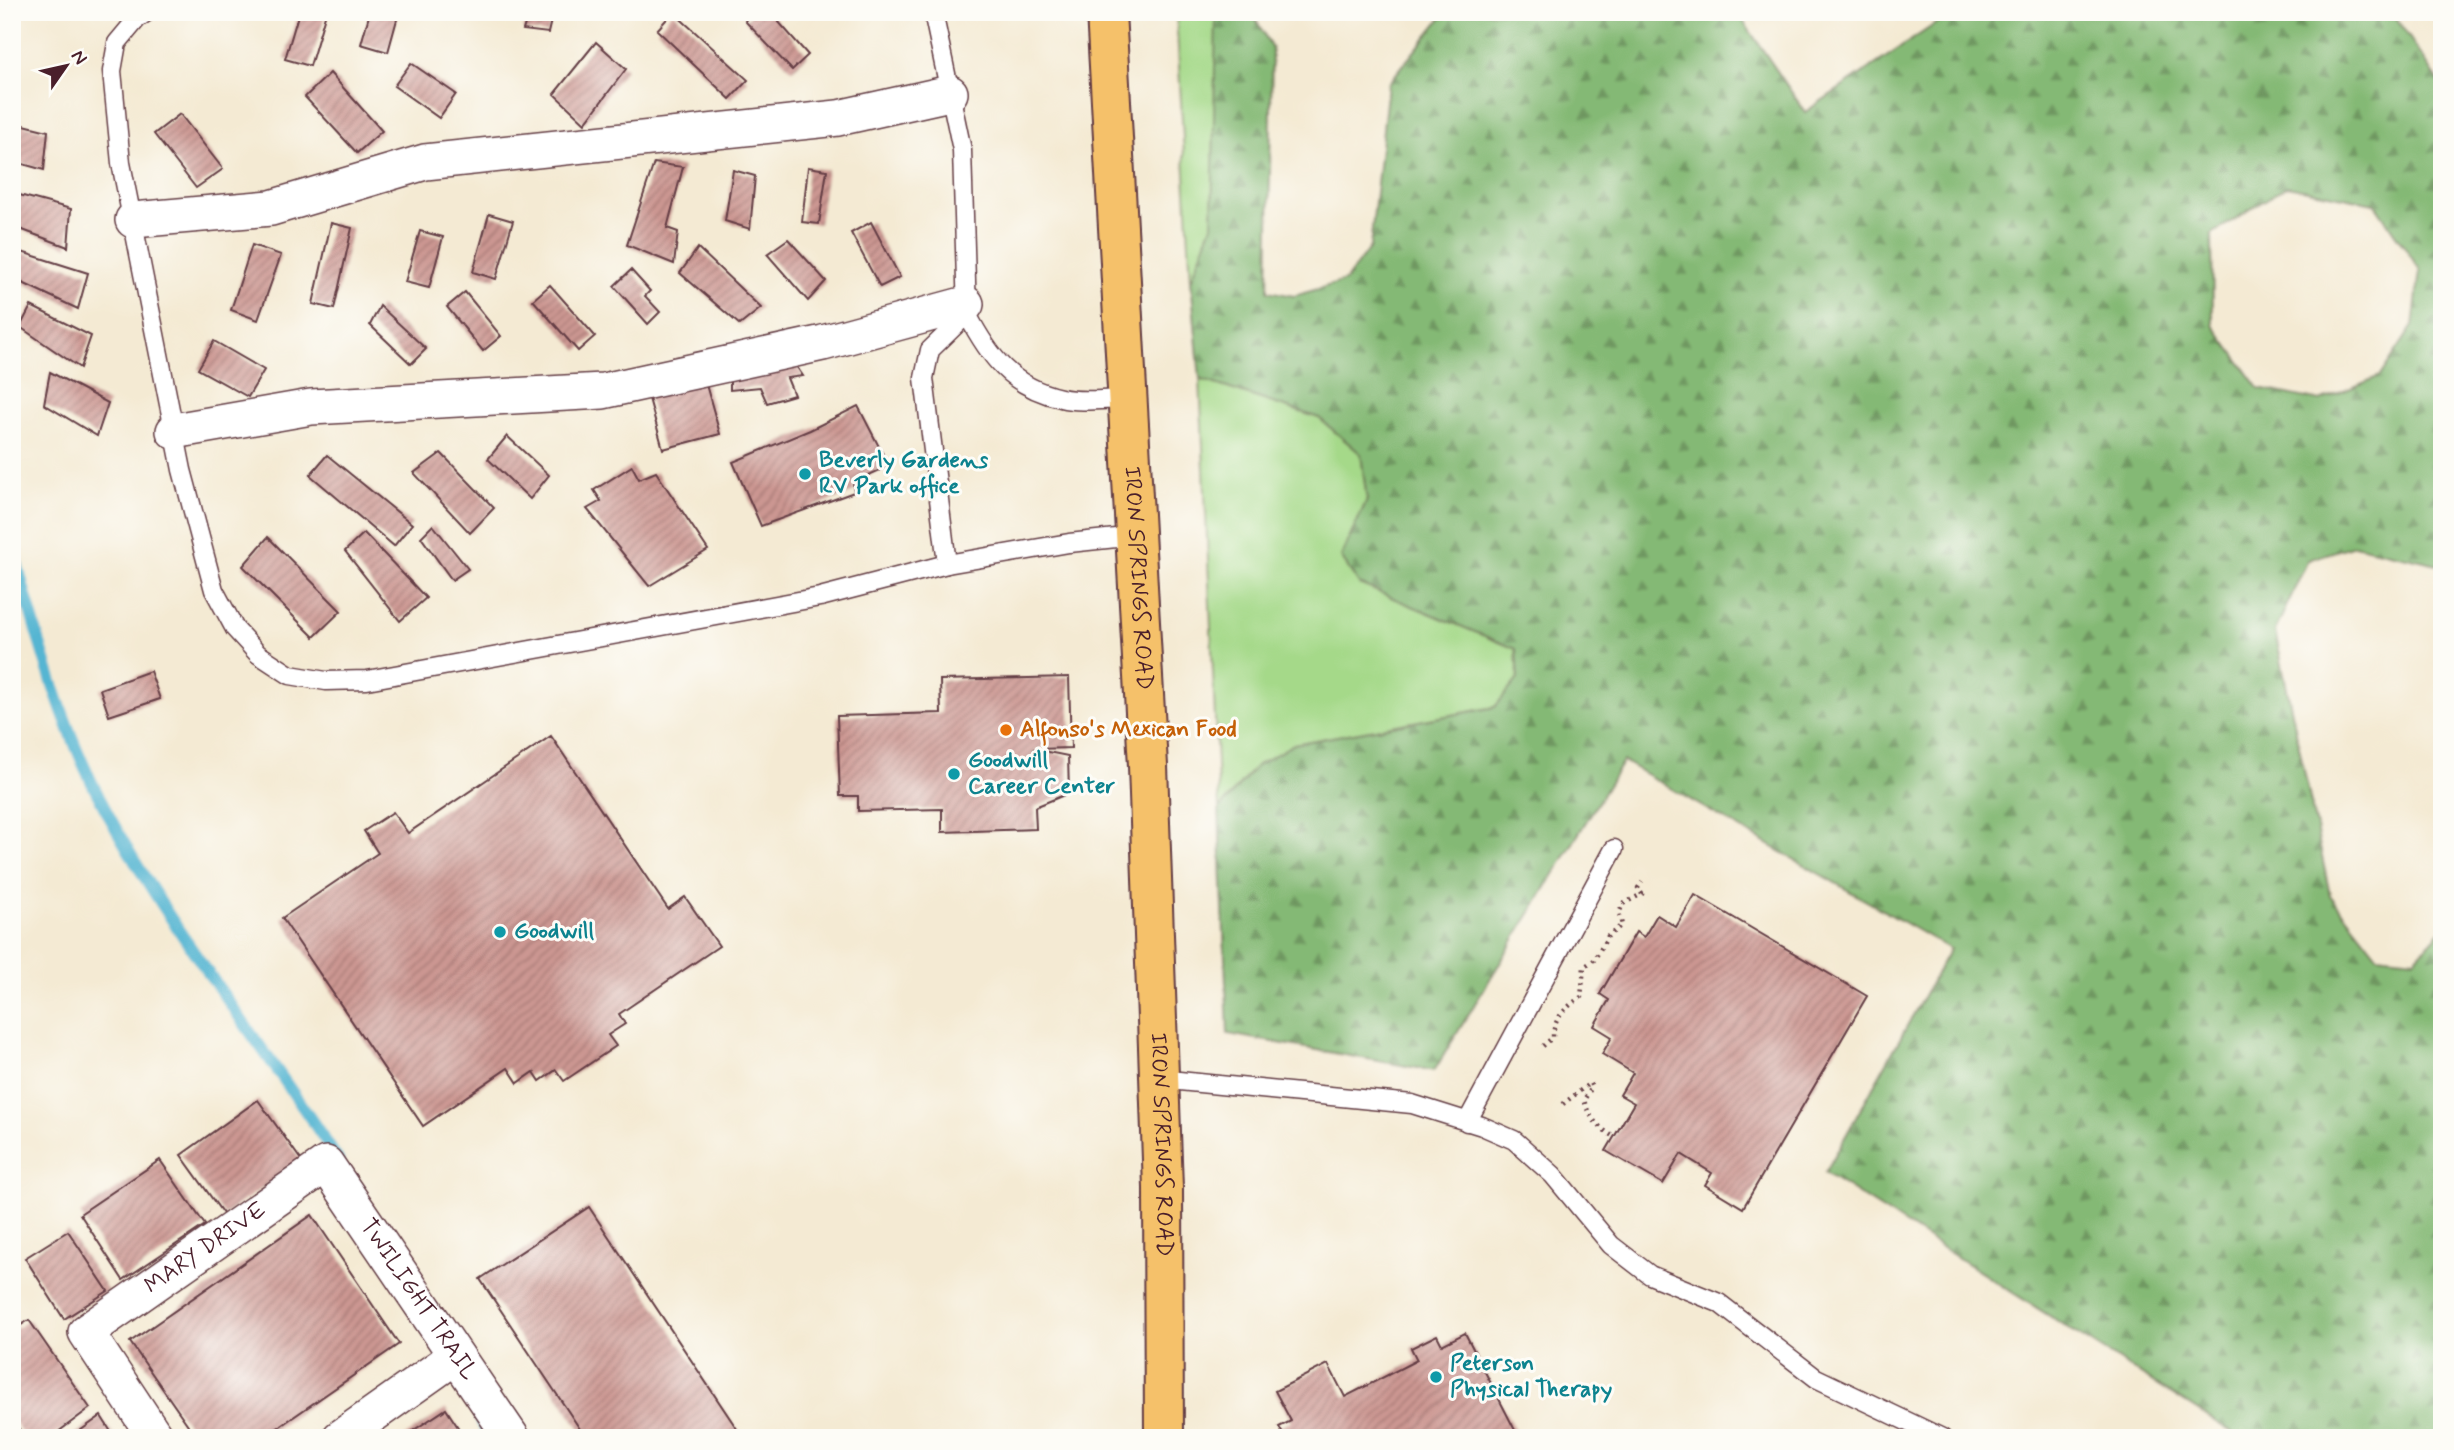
<svg xmlns="http://www.w3.org/2000/svg" width="2454" height="1450" viewBox="0 0 2454 1450" font-family="Mynerve,sans-serif">
	<style>
		.green { fill: #a5d989; stroke: #787c5a; stroke-width: 2 }
		.forest { fill: url(#forest-firs); stroke: #676c50; stroke-width: 2; fill-rule: evenodd }
		.lines { fill: none; stroke-linecap: round; stroke-linejoin: round }
		.stream { stroke: #54b5d2; stroke-width: 12 }
		.building { fill: url(#building-hatch) }
		.service-casing { stroke: #643d44; stroke-width: 21 }
		.minor-casing { stroke: #643d44; stroke-width: 38 }
		.primary-casing { stroke: #643d44; stroke-width: 42 }
		.path { stroke: #643d44; stroke-width: 4.5; stroke-dasharray: 2 5; stroke-linecap: butt }
		.service { stroke: #fff; stroke-width: 18 }
		.minor { stroke: #fff; stroke-width: 35 }
		.primary { stroke: #f5c16b; stroke-width: 38 }
		.culture-dot { fill: #0f9aa8; stroke: #fdfcf7; stroke-width: 2.5 }
		.food-dot { fill: #e8710a; stroke: #fdfcf7; stroke-width: 2.5 }
		.labels { text-anchor: middle; dominant-baseline: central; stroke-width: 6; stroke-linejoin: round; paint-order: stroke }
		.culture-label { font-size: 23px; font-weight: bold; fill: #0d838f; stroke: #fdfcf7; text-anchor: start }
		.street-label { font-size: 23px; fill: #4a1f2b; stroke: #fdfcf7 }
		.food-label { font-size: 23px; font-weight: bold; fill: #c56008; stroke: #fdfcf7; text-anchor: start }
	</style>
	<defs>
		<pattern id="forest-firs" width="22" height="20" patternUnits="userSpaceOnUse" patternTransform="scale(1.75)"><rect width="22" height="20" fill="#84b975"/><path d="M5 1l3.5 6h-7zM16 11l3.5 6h-7z" fill="#6e9660"/></pattern>
		<pattern id="building-hatch" width="6" height="6" patternUnits="userSpaceOnUse" patternTransform="scale(1.75)"><rect width="6" height="6" fill="#cc9792"/><path d="M-1 1l2-2M0 6l6-6M5 7l2-2" fill="none" stroke="#a87b77"/></pattern>
	</defs>
	<rect width="100%" height="100%" fill="#fdfcf7"/>
	<filter id="ink" filterUnits="userSpaceOnUse"><feTurbulence type="fractalNoise" baseFrequency=".0143" numOctaves="2"/><feDisplacementMap in="SourceGraphic" scale="14" xChannelSelector="R" yChannelSelector="G"/><feConvolveMatrix kernelMatrix="1 2 1 2 8 2 1 2 1" color-interpolation-filters="sRGB"/></filter>
	<filter id="wash" filterUnits="userSpaceOnUse"><feTurbulence type="fractalNoise" baseFrequency=".00686" numOctaves="4" result="noise"/><feDisplacementMap in="SourceGraphic" scale="28" xChannelSelector="R" yChannelSelector="G"/><feGaussianBlur stdDeviation="1.57" result="paint"/><feColorMatrix in="noise" values="0 0 0 0 0 0 0 0 0 0 0 0 0 0 0 0 0 1.4 0 .05"/><feComposite in="paint" operator="in"/></filter>
	<g filter="url(#wash)">
		<rect width="100%" height="100%" fill="#f4ead3"/>
		<g class="green">
			<polygon points="1176,12 1216,12 1217,18 1212,225 1191,281"/>
			<polygon points="1200,379 1319,418 1361,454 1367,500 1341,557 1359,584 1516,649 1518,680 1495,707 1294,744 1256,766 1219,809"/>
		</g>
		<path class="forest" d="M 1216,12 L 1252,12 L 1272,49 L 1268,291 L 1294,296 L 1345,281 L 1370,247 L 1388,84 L 1446,12 L 1737,12 L 1805,112 L 1953,12 L 2392,12 L 2442,86 L 2442,565 L 2354,545 L 2308,560 L 2275,631 L 2330,895 L 2377,955 L 2415,959 L 2442,929 L 2442,1438 L 2241,1438 L 1825,1173 L 1950,949 L 1623,761 L 1434,1071 L 1228,1034 L 1219,809 L 1256,766 L 1294,744 L 1495,707 L 1518,679 L 1516,649 L 1359,584 L 1341,557 L 1367,500 L 1361,454 L 1319,418 L 1200,379 L 1191,281 L 1212,225 ZM 2287,186 L 2374,203 L 2420,270 L 2413,326 L 2380,376 L 2320,401 L 2259,388 L 2213,325 L 2212,234 Z"/>
		<g class="lines">
			<g class="stream">
				<path d="M 12,547 C 35,627 57,712 94,787 C 160,920 258,1035 338,1160"/>
				<polyline points="480,1417 489,1438"/>
			</g>
		</g>
		<g id="blocks">
			<g class="building">
				<polygon points="299,12 326,12 310,66 285,59"/>
				<polygon points="370,12 399,12 388,52 361,44"/>
				<polygon points="529,12 553,12 548,33 523,30"/>
				<polygon points="673,12 748,80 730,99 657,30"/>
				<polygon points="752,12 770,12 808,55 792,70 745,21"/>
				<polygon points="596,42 626,69 585,123 554,94"/>
				<polygon points="411,63 456,94 439,118 394,86"/>
				<polygon points="330,73 382,131 357,153 305,97"/>
				<polygon points="180,114 223,169 196,188 154,134"/>
				<polygon points="12,122 48,131 44,170 12,161"/>
				<polygon points="654,163 683,167 667,228 678,232 674,264 627,245"/>
				<polygon points="808,167 827,170 819,224 802,222"/>
				<polygon points="733,170 755,176 750,229 725,221"/>
				<polygon points="12,193 71,209 68,247 12,226"/>
				<polygon points="489,214 513,221 496,279 473,272"/>
				<polygon points="871,222 900,277 880,287 851,233"/>
				<polygon points="331,223 352,228 334,309 313,304"/>
				<polygon points="420,231 443,237 429,288 405,282"/>
				<polygon points="788,239 826,281 808,301 767,254"/>
				<polygon points="252,245 281,255 258,320 231,310"/>
				<polygon points="698,248 761,308 740,325 680,273"/>
				<polygon points="12,249 88,273 78,309 12,278"/>
				<polygon points="631,270 650,291 645,296 660,312 648,324 614,286"/>
				<polygon points="550,285 595,336 578,351 533,300"/>
				<polygon points="465,292 501,336 483,351 447,307"/>
				<polygon points="31,306 91,336 80,368 20,327"/>
				<polygon points="380,306 426,349 411,364 370,325"/>
				<polygon points="214,341 264,370 248,397 198,369"/>
				<polygon points="794,363 803,376 787,378 794,395 767,403 760,387 730,390 730,372"/>
				<polygon points="50,372 108,403 97,436 44,404"/>
				<polygon points="705,381 720,434 663,449 647,391"/>
				<polygon points="858,406 889,466 853,482 854,492 761,526 733,462 810,430"/>
				<polygon points="507,436 549,475 530,499 488,459"/>
				<polygon points="441,453 494,508 470,533 414,473"/>
				<polygon points="327,455 412,524 394,546 310,475"/>
				<polygon points="632,466 639,479 656,472 708,550 649,586 587,509 601,501 594,490"/>
				<polygon points="433,525 468,569 452,580 421,537"/>
				<polygon points="364,533 426,598 400,621 345,551"/>
				<polygon points="268,537 341,611 314,637 243,566"/>
				<polygon points="150,671 160,699 109,716 100,689"/>
				<polygon points="1069,677 1071,748 1033,749 1068,756 1069,793 1035,807 1036,829 942,832 942,809 858,811 858,796 840,796 837,716 941,713 940,680"/>
				<polygon points="551,736 668,909 685,897 719,946 619,1014 625,1024 608,1035 616,1046 564,1081 556,1070 540,1081 534,1072 518,1083 508,1068 423,1126 282,918 378,853 364,831 393,812 408,833"/>
				<polygon points="1695,895 1867,996 1743,1208 1705,1185 1712,1173 1681,1154 1663,1184 1606,1151 1634,1103 1620,1095 1633,1073 1602,1054 1612,1037 1594,1026 1609,1000 1600,994 1636,932 1644,937 1657,915 1676,927"/>
				<polygon points="258,1100 301,1160 224,1215 181,1155"/>
				<polygon points="160,1160 205,1225 123,1280 80,1214"/>
				<polygon points="589,1207 743,1438 586,1438 480,1279"/>
				<polygon points="312,1215 399,1344 263,1438 197,1438 130,1342"/>
				<polygon points="68,1231 108,1291 64,1319 25,1258"/>
				<polygon points="29,1320 90,1408 50,1438 25,1438 12,1418 12,1331"/>
				<polygon points="1465,1333 1518,1436 1285,1438 1279,1427 1291,1421 1275,1391 1328,1364 1345,1397 1417,1360 1411,1348 1437,1335 1442,1345"/>
				<polygon points="446,1409 465,1438 403,1438 408,1434"/>
				<polygon points="101,1416 115,1438 70,1438"/>
			</g>
		</g>
	</g>
	<g filter="url(#ink)">
		<use href="#blocks" fill-opacity="0" stroke="#643d44" stroke-width="2"/>
		<g class="lines">
			<g class="service-casing">
				<g id="service">
					<polyline points="147,12 137,19 117,43 112,71 121,163 182,470 214,590 235,629 258,654 290,675 326,681 367,680 820,597 947,564 1069,543 1135,536"/>
					<polyline points="933,12 962,150 967,314 930,350 924,378 947,564"/>
					<path d="M 967,314 C 989,356 1011,387 1061,398 C 1080,403 1106,399 1126,399"/>
					<polyline points="1159,1079 1412,1104 1482,1126 1514,1140 1553,1175 1611,1245 1650,1275 1719,1303 1816,1378 1942,1438"/>
					<polyline points="1467,1122 1614,849"/>
				</g>
			</g>
			<g class="minor-casing">
				<g id="minor">
					<polyline points="133,220 271,208 425,162 838,118 950,93"/>
					<polyline points="174,431 311,407 603,391 823,343 966,304"/>
					<path id="s1" d="M 156,1438 L 86,1332 L 326,1164 L 512,1438"/>
					<polyline points="340,1438 456,1356"/>
				</g>
			</g>
			<g class="primary-casing">
				<g id="primary">
					<path id="s2" d="M 1106,12 L 1148,766 L 1163,1188 L 1164,1438"/>
				</g>
			</g>
			<g class="path">
				<path d="M 1543,1046 L 1553,1037 C 1553,1019 1566,1007 1581,997 L 1584,967 L 1594,960 L 1608,936 L 1622,925 L 1619,913 L 1623,904 L 1642,894 L 1638,888 L 1642,882"/>
				<path d="M 1563,1104 L 1590,1083 L 1592,1087 L 1584,1100 C 1589,1118 1599,1128 1614,1137"/>
			</g>
			<use href="#service" class="service"/>
			<use href="#minor" class="minor"/>
			<use href="#primary" class="primary"/>
		</g>
	</g>
	<g class="culture-dot">
		<circle cx="805" cy="474" r="7"/>
		<circle cx="954" cy="774" r="7"/>
		<circle cx="500" cy="932" r="7"/>
		<circle cx="1436" cy="1377" r="7"/>
	</g>
	<circle class="food-dot" cx="1006" cy="730" r="7"/>
	<g class="labels">
		<g class="culture-label">
			<text x="819" y="461">Beverly Gardens<tspan x="819" dy="26">RV Park office</tspan></text>
			<text x="968" y="761">Goodwill<tspan x="968" dy="26">Career Center</tspan></text>
			<text x="514" y="932">Goodwill</text>
			<text x="1450" y="1364">Peterson<tspan x="1450" dy="26">Physical Therapy</tspan></text>
		</g>
		<g class="street-label">
			<text stroke="none"><textPath href="#s2" startOffset="567">IRON SPRINGS ROAD</textPath></text>
			<text stroke="none"><textPath href="#s2" startOffset="1134">IRON SPRINGS ROAD</textPath></text>
			<text stroke="none"><textPath href="#s1" startOffset="273">MARY DRIVE</textPath></text>
			<text stroke="none"><textPath href="#s1" startOffset="584">TWILIGHT TRAIL</textPath></text>
		</g>
		<g class="food-label">
			<text x="1020" y="730">Alfonso's Mexican Food</text>
		</g>
	</g>
	<rect width="2454" height="1450" fill="none" stroke="#fdfcf7" stroke-width="42"/>
	<g transform="translate(66 66) rotate(56)" stroke="#fdfcf7" stroke-width="5" paint-order="stroke">
	<path d="M0-5L12 26L0 18L-12 26Z" fill="#4a1f2b"/>
	<text y="-10" font-size="19" font-weight="bold" text-anchor="middle" fill="#4a1f2b">N</text>
	</g>
</svg>
